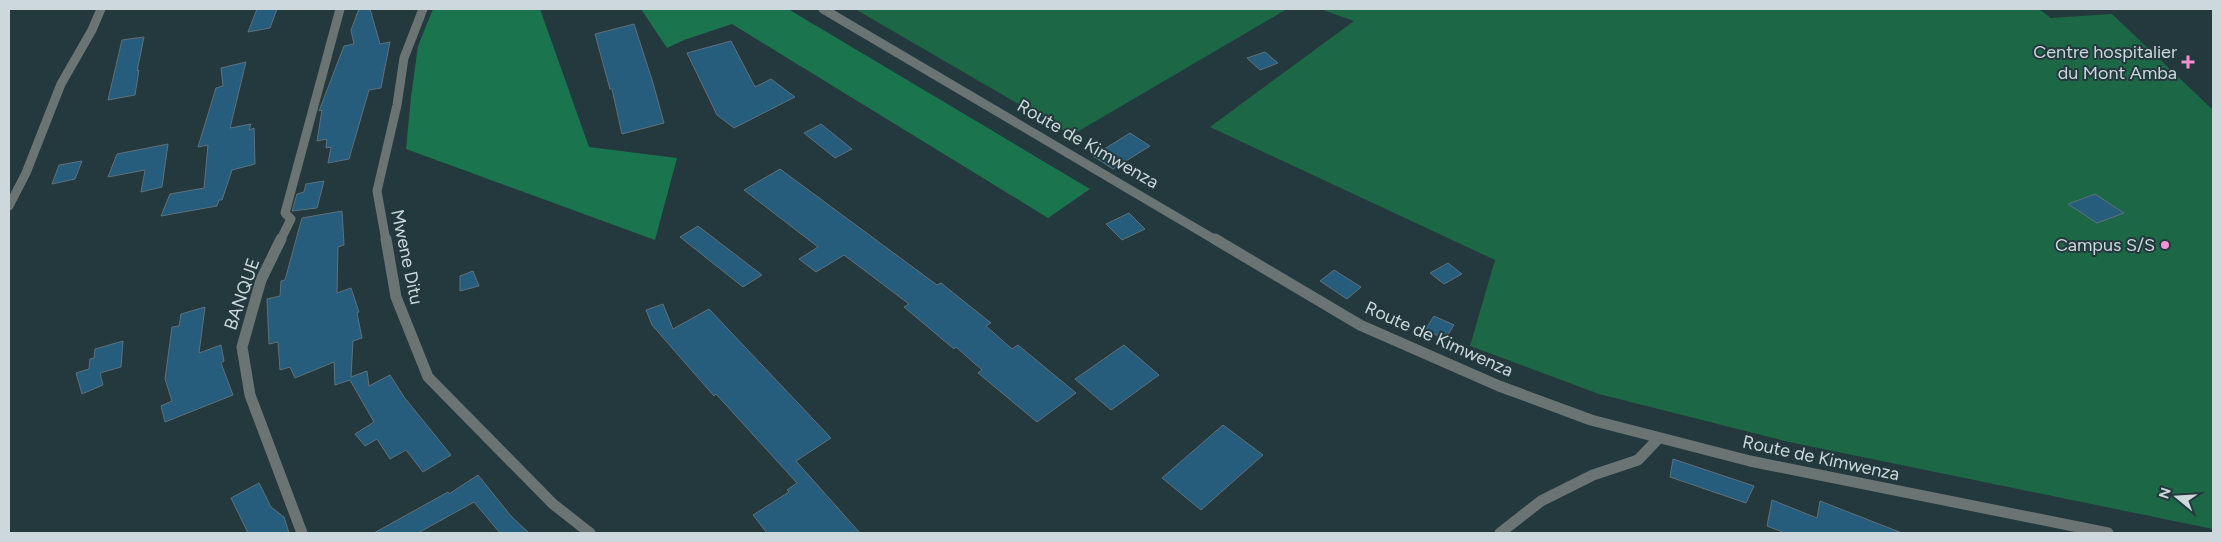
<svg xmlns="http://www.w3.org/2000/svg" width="2222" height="542" viewBox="0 0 2222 542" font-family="Figtree,sans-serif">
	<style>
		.green { fill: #1c6746 }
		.forest { fill: #1a744e }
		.building { fill: #265c7c; stroke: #5f707c }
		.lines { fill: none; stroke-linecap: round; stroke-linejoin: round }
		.minor-far1 { stroke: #6a7473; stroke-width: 9 }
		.minor { stroke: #6a7473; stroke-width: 11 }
		.tertiary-far1 { stroke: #6a7473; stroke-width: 9 }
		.tertiary { stroke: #6a7473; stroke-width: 11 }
		.poi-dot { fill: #f590d1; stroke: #24393e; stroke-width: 2 }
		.labels { text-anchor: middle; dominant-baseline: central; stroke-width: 4; stroke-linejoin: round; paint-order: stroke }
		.poi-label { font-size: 18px; fill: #ccd8db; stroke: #24393e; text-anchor: end }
		.street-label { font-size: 18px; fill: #ccd8db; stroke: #24393e }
	</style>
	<rect width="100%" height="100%" fill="#24393e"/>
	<g class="green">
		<polygon points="855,9 1287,9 1072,135"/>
		<polygon points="1320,9 2039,9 2051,18 2112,14 2213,110 2213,529 1789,442 1599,394 1470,346 1495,260 1210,127 1354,21"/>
	</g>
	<g class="forest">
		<polygon points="433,9 540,9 589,147 677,158 655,240 406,149 411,97 418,46"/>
		<polygon points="641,9 788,9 1090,189 1048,218 732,24 684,40 667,48"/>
	</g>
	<g class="building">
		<polygon points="257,9 277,9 270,28 248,32"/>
		<polygon points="359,9 370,9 380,44 390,42 384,72 381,88 369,90 349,159 328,163 331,147 326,148 327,139 317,141 322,110 319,111 344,46 354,44 351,30"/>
		<polygon points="634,24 653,83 664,123 622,134 612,89 610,89 595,34"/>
		<polygon points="144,37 137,71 139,70 135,95 108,100 122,40"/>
		<polygon points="731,41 755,87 771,79 795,97 734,128 717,115 687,53"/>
		<polygon points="1265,52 1278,63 1260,70 1247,58"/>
		<polygon points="246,62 230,128 251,124 249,130 254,128 255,164 232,170 222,200 219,200 217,206 161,216 170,194 204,188 208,145 198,147 216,88 223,86 221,68"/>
		<polygon points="821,124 852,149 835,158 804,133"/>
		<polygon points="1130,133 1150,146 1113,169 1093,156"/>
		<polygon points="168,144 162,187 141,192 145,170 108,177 117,154"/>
		<polygon points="82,161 75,179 52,184 59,165"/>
		<polygon points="780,169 937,285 941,283 991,323 986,326 1012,349 1018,345 1076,393 1037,422 978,373 982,370 956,347 954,349 904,307 909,304 844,255 816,272 799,259 818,247 744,190"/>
		<polygon points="324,181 317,208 292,211 297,194 304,192 306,184"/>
		<polygon points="2095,194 2124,213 2097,223 2068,204"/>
		<polygon points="342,211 344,245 338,247 337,293 351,288 359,312 357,313 362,338 353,341 351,377 367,371 369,386 390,375 404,397 451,455 423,472 406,450 390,459 377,439 365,446 355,434 374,422 350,380 335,385 334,362 295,378 290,367 280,370 278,342 269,344 267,299 280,296 281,281 285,280 302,218"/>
		<polygon points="1129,213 1145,229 1122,240 1106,224"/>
		<polygon points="698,226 762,275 743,287 680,237"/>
		<polygon points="1448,263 1462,274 1444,284 1430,273"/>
		<polygon points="1334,270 1361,287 1347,299 1320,281"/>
		<polygon points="473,271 479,286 460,291 460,276"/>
		<polygon points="663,304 673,329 709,309 831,438 796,461 860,533 767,533 753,515 789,492 787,490 797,483 716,394 714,396 652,325 646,310"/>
		<polygon points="205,307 199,353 221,345 224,361 221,363 233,395 165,422 161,406 172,401 165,379 172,327 179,326 181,314"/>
		<polygon points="1434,316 1454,325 1445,339 1425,330"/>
		<polygon points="123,341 121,367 100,373 103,385 82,394 76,373 89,369 90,359 94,358 95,349"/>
		<polygon points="1124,345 1159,375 1111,410 1075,379"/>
		<polygon points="1223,425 1263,455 1201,510 1162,478"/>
		<polygon points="1673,459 1754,486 1746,503 1670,477"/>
		<polygon points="478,475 511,516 529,533 500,533 474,502 418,533 374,533 448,492 449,494"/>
		<polygon points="259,483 271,507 284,517 289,533 248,533 231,498"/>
		<polygon points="1772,500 1817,518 1820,501 1902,533 1785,533 1767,526"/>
	</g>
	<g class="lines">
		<g class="minor-far1">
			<polyline points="9,206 26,173 61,84 92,30 101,9"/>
			<polyline points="280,241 291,219 285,213 340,9"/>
			<polyline points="386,241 377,191 397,105 404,58 423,9"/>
		</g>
		<g class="minor">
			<polyline points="281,239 261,280 242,347 250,395 302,533"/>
			<polyline points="386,239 396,297 428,377 553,504 590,533"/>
			<polyline points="1500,533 1541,501 1593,475 1638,460 1658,439"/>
		</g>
		<polyline class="tertiary-far1" points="823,9 1217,241"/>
		<polyline class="tertiary" points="1215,239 1360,325 1499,386 1591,420 1750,461 2108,533"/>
	</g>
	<g class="poi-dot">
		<path d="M2185.5 54.5h5v5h5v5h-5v5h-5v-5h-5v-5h5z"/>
		<circle cx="2165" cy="245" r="5"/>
	</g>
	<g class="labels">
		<g class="poi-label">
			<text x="2177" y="52">Centre hospitalier<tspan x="2177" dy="21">du Mont Amba</tspan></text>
			<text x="2155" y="245">Campus S/S</text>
		</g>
		<g class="street-label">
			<text transform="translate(1088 144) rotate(30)">Route de Kimwenza</text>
			<text transform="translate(407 257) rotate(78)">Mwene Ditu</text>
			<text transform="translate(242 294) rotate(-71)">BANQUE</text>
			<text transform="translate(1439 339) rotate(24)">Route de Kimwenza</text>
			<text transform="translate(1821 458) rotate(12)">Route de Kimwenza</text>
		</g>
	</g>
	<rect width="2222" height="542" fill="none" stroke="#ccd8db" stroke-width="20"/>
	<g transform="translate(2177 497) rotate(288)" stroke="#24393e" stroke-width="4" paint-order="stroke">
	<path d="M0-4L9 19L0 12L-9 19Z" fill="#ccd8db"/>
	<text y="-8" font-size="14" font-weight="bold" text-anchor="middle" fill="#ccd8db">N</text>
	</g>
</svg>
